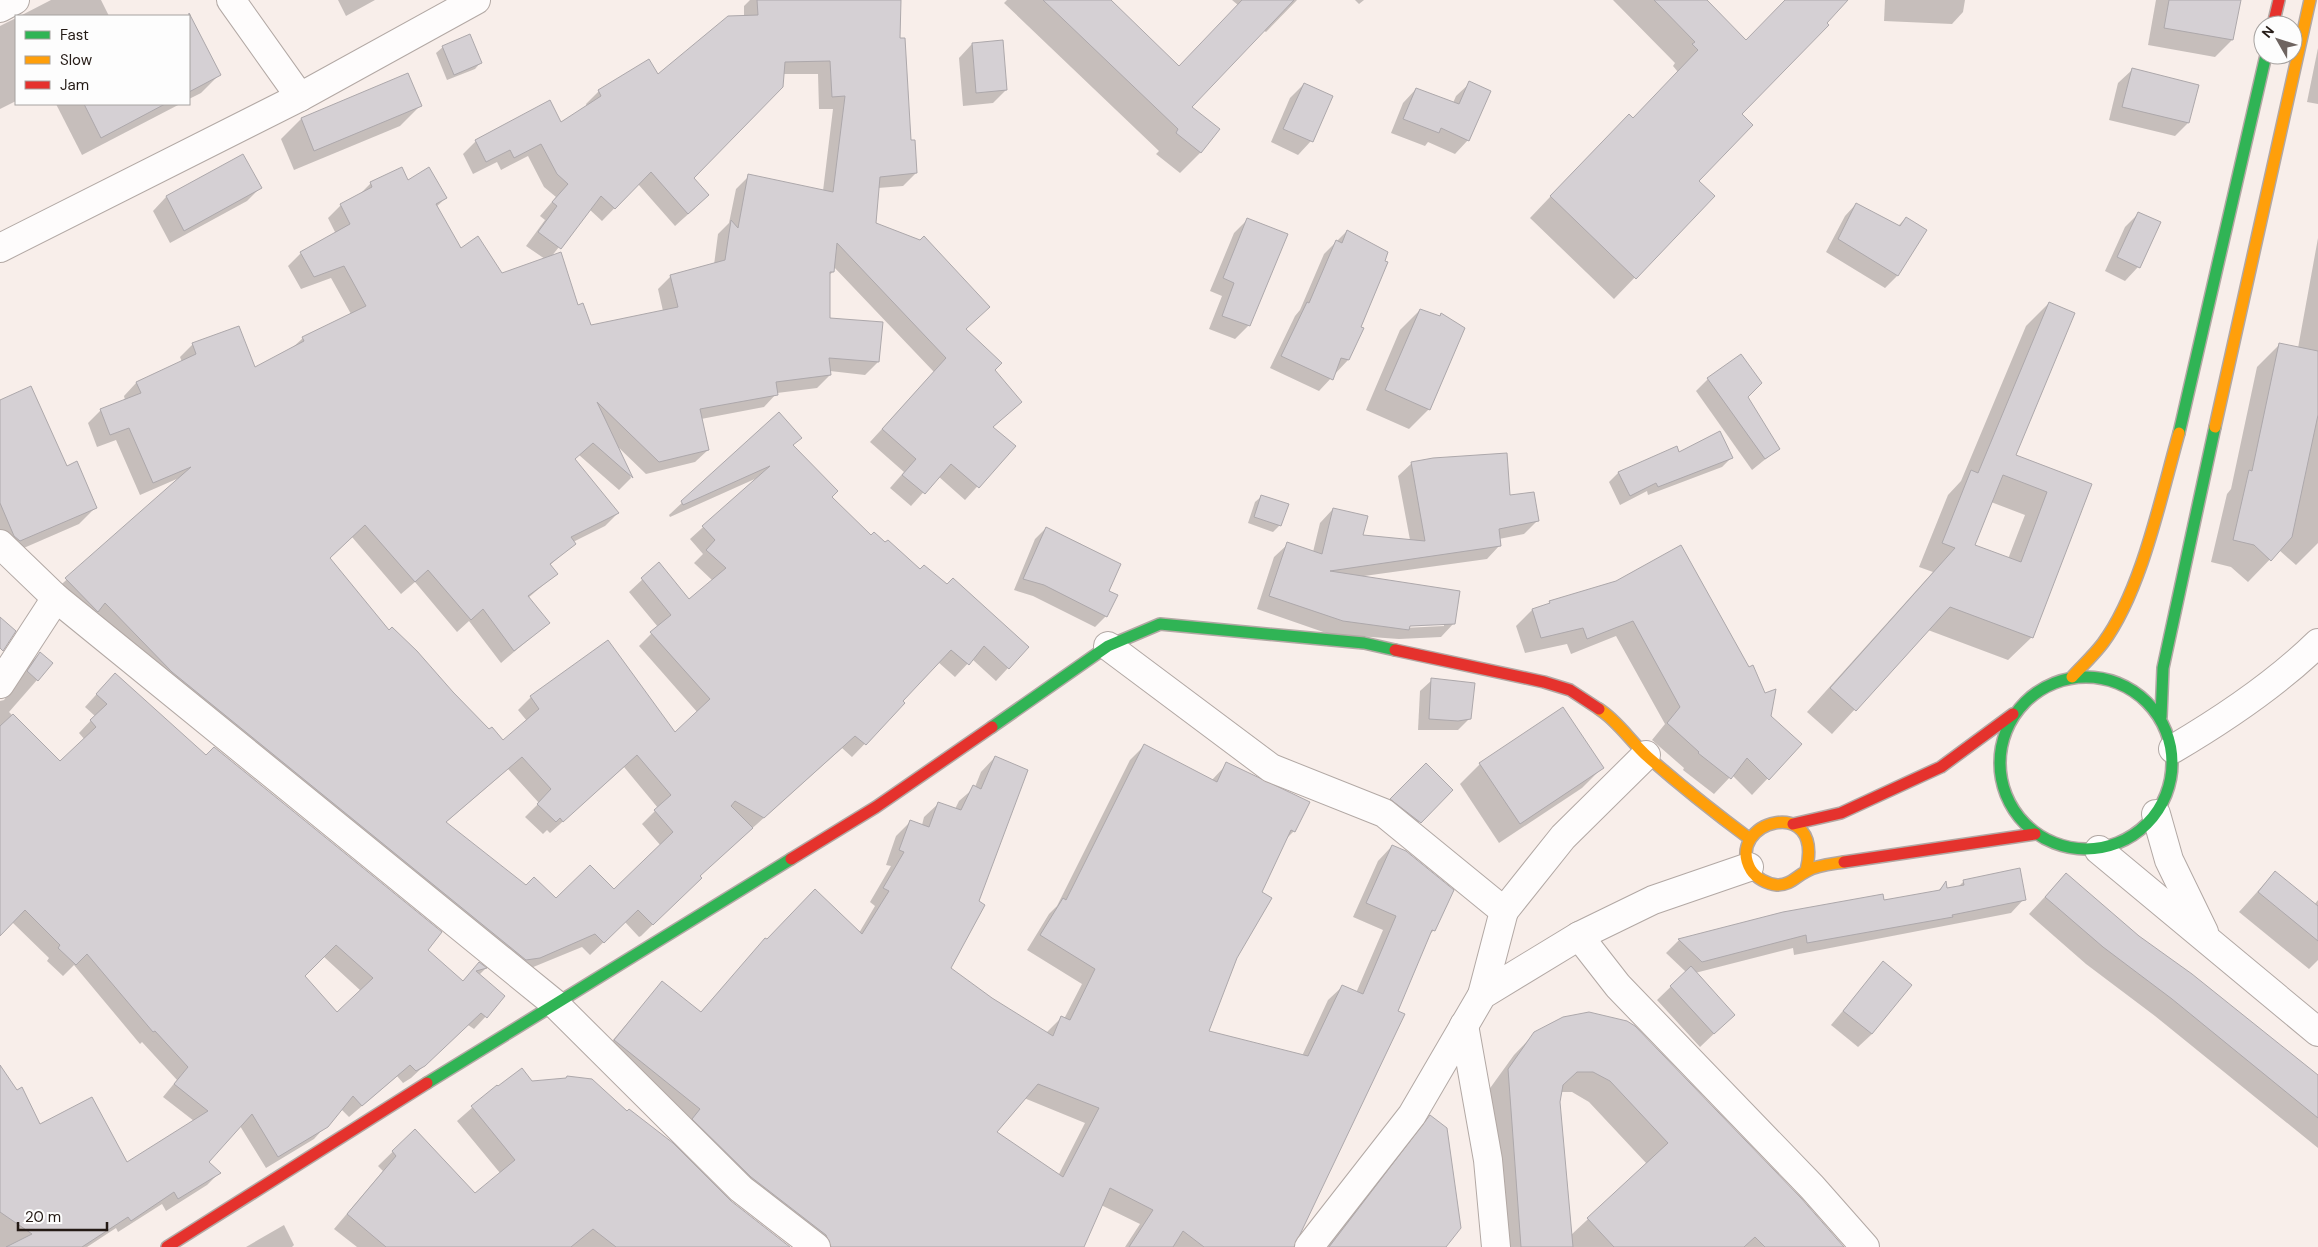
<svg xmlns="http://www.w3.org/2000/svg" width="2318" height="1247" viewBox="0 0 2318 1247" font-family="'DM Sans',sans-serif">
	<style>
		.shadow { fill: #0003; fill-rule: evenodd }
		.building { fill: #d5d0d4; stroke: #ada8ab; fill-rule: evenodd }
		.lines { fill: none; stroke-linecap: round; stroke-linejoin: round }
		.street-casing { stroke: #b2a8a4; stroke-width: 30 }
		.fast-casing { stroke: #b2a8a4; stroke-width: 14 }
		.slow-casing { stroke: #b2a8a4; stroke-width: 14 }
		.jam-casing { stroke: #b2a8a4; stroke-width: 14 }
		.street { stroke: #fefcfc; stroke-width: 28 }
		.fast { stroke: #30b455; stroke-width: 11 }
		.slow { stroke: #ff9f0a; stroke-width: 11 }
		.jam { stroke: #e5322d; stroke-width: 11 }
	</style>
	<rect width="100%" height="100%" fill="#f8eeea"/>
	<g class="shadow">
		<polygon points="51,0 101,0 109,16 20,16"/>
		<polygon points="338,0 375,0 346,16"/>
		<path d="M 750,0 L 899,0 L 899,40 L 910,141 L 916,173 L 903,186 L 878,188 L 875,223 L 964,330 L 993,370 L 1020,402 L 992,428 L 1014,446 L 965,500 L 938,476 L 911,506 L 890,488 L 904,472 L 870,442 L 934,372 L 833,266 L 833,272 L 829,275 L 829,320 L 881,324 L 878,362 L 865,375 L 830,371 L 830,375 L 817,388 L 777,393 L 764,407 L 701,419 L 708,450 L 695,462 L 646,474 L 617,446 L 631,478 L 619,490 L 579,455 L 574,460 L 618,513 L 605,526 L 573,542 L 574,544 L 550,565 L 556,574 L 528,598 L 548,623 L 501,663 L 469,621 L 457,632 L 415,582 L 401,594 L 352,537 L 329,559 L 389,632 L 489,731 L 503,742 L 527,721 L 518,710 L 531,697 L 675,734 L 698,713 L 639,646 L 658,627 L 629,592 L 659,564 L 689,601 L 713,581 L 694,563 L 703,554 L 690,539 L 757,478 L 670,517 L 669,515 L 778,413 L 792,446 L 830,497 L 1008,668 L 996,681 L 972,659 L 955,677 L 938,662 L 901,701 L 904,703 L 852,757 L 842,748 L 699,876 L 687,891 L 641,936 L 639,937 L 625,922 L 590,955 L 582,947 L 526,970 L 53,592 L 179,478 L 140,495 L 116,440 L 97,447 L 88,423 L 101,410 L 125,400 L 124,396 L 136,383 L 182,362 L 180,357 L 193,344 L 254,368 L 291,349 L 303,338 L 351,314 L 331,278 L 301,289 L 288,266 L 301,253 L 336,234 L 328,218 L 341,205 L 358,196 L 371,183 L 407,182 L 446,198 L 436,207 L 461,249 L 501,275 L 545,259 L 526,246 L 545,220 L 540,216 L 556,197 L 544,187 L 528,156 L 501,170 L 497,162 L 473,174 L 463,154 L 476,141 L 561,123 L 587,107 L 586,104 L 599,91 L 658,76 L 744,17 L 744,6 ZM 783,74 L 818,74 L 819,109 L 833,109 L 823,191 L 749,176 L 736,189 L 729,223 L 718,234 L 714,265 L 671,276 L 658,289 L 663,311 L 590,326 L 577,307 L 551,257 L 589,209 L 602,221 L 638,184 L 675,226 L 695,208 L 692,178 ZM 624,767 L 658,808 L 642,824 L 661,846 L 614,891 L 556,899 L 526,887 L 445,823 L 508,769 L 539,803 L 525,817 L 543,834 L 547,830 L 550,833 Z"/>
		<polygon points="1007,0 1109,0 1179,67 1238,5 1232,0 1297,0 1266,32 1263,30 1190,107 1201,152 1180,173 1156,154 1159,151 1004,3"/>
		<polygon points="1355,0 1364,0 1359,4"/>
		<polygon points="1613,0 1706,0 1746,42 1786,0 1839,0 1740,114 1698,182 1713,196 1614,299 1530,218 1608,136 1633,119 1678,72 1673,66 1675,63"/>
		<polygon points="1885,0 1965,0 1963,12 1952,24 1884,21"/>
		<polygon points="2156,0 2239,0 2232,40 2215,57 2148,45"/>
		<polygon points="16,18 16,101 0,109 0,26"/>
		<polygon points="199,36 219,75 201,93 189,99 189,41"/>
		<polygon points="972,44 1006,90 993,103 963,106 959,58"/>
		<polygon points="443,47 481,62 475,69 447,80 436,53"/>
		<polygon points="2318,48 2318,104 2307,102"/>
		<polygon points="2132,70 2188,123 2175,136 2109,120 2118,83"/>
		<polygon points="408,75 420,106 400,126 294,170 281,139 301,119"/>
		<polygon points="1470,83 1468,140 1455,154 1428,142 1425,146 1391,133 1403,103 1416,89 1453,103 1456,96"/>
		<polygon points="1304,84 1311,141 1298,155 1271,142 1290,98"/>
		<polygon points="56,104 180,104 82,155"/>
		<polygon points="242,156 260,188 247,201 170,243 153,211 166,197"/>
		<polygon points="1856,204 1898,226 1906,218 1926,231 1897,276 1885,288 1826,252 1845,216"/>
		<polygon points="2138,214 2138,267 2125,281 2105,271 2125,227"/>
		<polygon points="1248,219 1249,325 1235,339 1209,329 1222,296 1210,291 1234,233"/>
		<polygon points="1347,231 1359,328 1362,329 1348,360 1319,391 1270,368 1295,316 1300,310 1324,254"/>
		<polygon points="2318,238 2318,543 2296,565 2279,550 2248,582 2231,567 2211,562 2227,494 2231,489 2257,367 2280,344 2298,348"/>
		<path d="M 2049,303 L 2014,455 L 2091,484 L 2032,637 L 2008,660 L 1928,630 L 1832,734 L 1807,712 L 1933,572 L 1919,567 L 1948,495 L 1961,481 L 2026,326 ZM 1991,502 L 2025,515 L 2008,559 L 1974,546 Z"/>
		<polygon points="1420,310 1439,317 1441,314 1429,409 1409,429 1366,410 1400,330"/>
		<polygon points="1708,379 1778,449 1752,470 1696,391"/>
		<polygon points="0,402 67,467 96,507 79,524 3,557 0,554"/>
		<polygon points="1676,448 1678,454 1732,457 1722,467 1648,495 1647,491 1620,505 1609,482 1618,473"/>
		<path d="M 1412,463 L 1509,496 L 1538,520 L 1524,534 L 1499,539 L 1500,545 L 1487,559 L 1364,576 L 1454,623 L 1441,637 L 1399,639 L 1329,634 L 1257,609 L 1274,557 L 1288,544 L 1313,552 L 1320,523 L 1333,509 L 1362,536 L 1410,540 L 1398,476 ZM 1444,623 L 1444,626 L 1404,628 L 1404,625 Z"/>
		<polygon points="1262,496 1280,525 1273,532 1248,523 1255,502"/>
		<polygon points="1046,528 1081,544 1080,547 1108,591 1116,596 1106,616 1095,627 1033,596 1014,590 1035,539"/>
		<polygon points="1616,582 1800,744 1752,795 1732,775 1714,794 1683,770 1684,768 1652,740 1665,724 1616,636 1571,654 1567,644 1525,653 1516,626 1532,610 1546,606 1550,602"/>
		<path d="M 40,653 L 51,664 L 9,712 L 60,763 L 85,740 L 79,733 L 95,716 L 85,707 L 103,687 L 462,982 L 479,964 L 485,969 L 479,975 L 504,997 L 474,1029 L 468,1025 L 411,1078 L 403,1083 L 397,1076 L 349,1117 L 341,1109 L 314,1139 L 266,1168 L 240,1126 L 207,1162 L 219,1173 L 207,1185 L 166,1211 L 162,1204 L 118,1232 L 116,1228 L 87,1247 L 0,1247 L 0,1068 L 40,1126 L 126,1164 L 194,1121 L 163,1097 L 177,1080 L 142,1042 L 140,1044 L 74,965 L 63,976 L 47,961 L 49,958 L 12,922 L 0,934 L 0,701 L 4,700 L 28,665 ZM 323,956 L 361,991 L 337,1014 L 304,976 Z"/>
		<polygon points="1432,680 1470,718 1458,730 1418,730 1420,691"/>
		<path d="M 1144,746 L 1211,781 L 1227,764 L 1294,831 L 1286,839 L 1260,893 L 1207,1031 L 1302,1056 L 1328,1000 L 1343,986 L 1356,993 L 1383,930 L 1353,917 L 1378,861 L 1392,846 L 1434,930 L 1429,935 L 1289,1247 L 1125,1247 L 1140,1224 L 1101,1205 L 1082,1247 L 809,1247 L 600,1055 L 662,983 L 700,1013 L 765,940 L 859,933 L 875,906 L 870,902 L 891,866 L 886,865 L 896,836 L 911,821 L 922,825 L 924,817 L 939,803 L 955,809 L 959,801 L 975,787 L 981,772 L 995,757 L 950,968 L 991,999 L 1046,1033 L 1061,1018 L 1064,1019 L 1082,984 L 1027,950 L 1049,914 L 1057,906 L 1130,760 ZM 1024,1098 L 1085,1123 L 1058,1176 L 995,1132 Z"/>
		<polygon points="1480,764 1602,768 1582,788 1499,843 1460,784"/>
		<polygon points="1426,765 1451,790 1406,835 1378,813"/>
		<polygon points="2275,872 2314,905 2318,900 2318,960 2309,969 2239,912"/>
		<polygon points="2066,874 2139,937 2318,1076 2318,1148 2155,1016 2086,964 2029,914"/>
		<polygon points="1964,881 2024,899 2011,913 1794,955 1793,948 1695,973 1720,1028 1700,1047 1657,1000 1686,972 1666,953 1679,940 1938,891 1945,884 1946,890 1957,888"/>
		<polygon points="1883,963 1872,1034 1858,1047 1831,1025"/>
		<path d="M 1564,1018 L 1842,1247 L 1499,1247 L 1488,1091 L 1514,1055 L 1535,1033 ZM 1560,1092 L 1572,1092 L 1589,1102 L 1647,1164 L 1571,1235 L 1559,1102 Z"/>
		<polygon points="531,1082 731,1202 788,1247 357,1247 334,1229 383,1171 378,1166 415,1130 475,1195 500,1173 457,1121 497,1086"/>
		<polygon points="1430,1116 1444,1247 1325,1247 1416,1131"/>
		<polygon points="284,1225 294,1245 292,1247 246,1247"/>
	</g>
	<g class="building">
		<path d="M 757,0 L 901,0 L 900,38 L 905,38 L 911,140 L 915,140 L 917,173 L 880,177 L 876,223 L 920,240 L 924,236 L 990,307 L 966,329 L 1002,363 L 995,370 L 1022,402 L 993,427 L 1016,446 L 979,488 L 951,464 L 925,494 L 902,475 L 916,459 L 882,429 L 946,358 L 837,243 L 834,272 L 830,272 L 830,318 L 883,322 L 879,362 L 829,358 L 831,375 L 776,382 L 778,395 L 700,409 L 709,450 L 659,462 L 597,402 L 633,478 L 593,443 L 575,459 L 619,513 L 571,537 L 576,544 L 550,564 L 558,574 L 528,596 L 550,623 L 514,651 L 483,609 L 471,620 L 428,570 L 415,582 L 365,525 L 330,558 L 389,630 L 392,627 L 417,651 L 453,692 L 489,729 L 492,727 L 503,740 L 539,709 L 530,696 L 608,640 L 675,732 L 710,699 L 650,632 L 671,615 L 641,578 L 659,562 L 689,599 L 726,568 L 706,550 L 715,540 L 702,526 L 770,466 L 683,505 L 681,501 L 779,412 L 802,438 L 793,445 L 838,491 L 832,497 L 871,535 L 874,532 L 885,542 L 888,540 L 920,569 L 924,565 L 947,584 L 953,578 L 1029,647 L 1009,669 L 984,646 L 969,665 L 951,650 L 903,701 L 905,703 L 866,745 L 855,736 L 764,818 L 735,801 L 731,806 L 753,828 L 700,876 L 702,878 L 655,923 L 653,925 L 638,910 L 604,943 L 595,934 L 540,958 L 526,960 L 172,672 L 105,603 L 98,612 L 65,578 L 191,467 L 153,483 L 129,428 L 110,435 L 100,409 L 141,393 L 136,382 L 196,354 L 192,343 L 239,326 L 255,367 L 304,341 L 302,337 L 366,306 L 344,266 L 314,277 L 300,252 L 350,224 L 340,204 L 372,187 L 370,182 L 402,167 L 408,180 L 429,167 L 447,198 L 436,204 L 461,248 L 478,236 L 502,273 L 561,252 L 578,305 L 583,303 L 591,325 L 678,307 L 670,275 L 725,260 L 731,220 L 738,228 L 748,174 L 833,192 L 845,96 L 832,97 L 830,61 L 785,62 L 783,87 L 694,178 L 709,195 L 688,214 L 651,172 L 615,209 L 601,196 L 561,249 L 538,232 L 557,206 L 552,202 L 568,184 L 557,174 L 541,144 L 514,158 L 510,150 L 486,162 L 475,140 L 550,100 L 561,122 L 601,96 L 598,90 L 649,59 L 658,74 L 728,16 L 758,15 ZM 637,755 L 671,795 L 654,810 L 673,832 L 614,889 L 590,865 L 556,898 L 534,877 L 526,885 L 446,822 L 522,757 L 551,789 L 537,804 L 556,822 L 560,818 L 563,822 Z"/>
		<polygon points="1043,0 1111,0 1179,66 1242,0 1294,0 1192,107 1220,129 1201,153 1176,133 1178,129"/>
		<polygon points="1654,0 1707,0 1746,40 1785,0 1848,0 1827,23 1829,25 1742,114 1753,125 1699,181 1715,196 1636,279 1550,196 1629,114 1633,118 1698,50 1692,44 1695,42"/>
		<polygon points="2169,0 2241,0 2233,40 2164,28"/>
		<polygon points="189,13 221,75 189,92"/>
		<polygon points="470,34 482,63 454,75 442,46"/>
		<polygon points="1003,40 1007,90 976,93 972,43"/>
		<polygon points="2132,68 2199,85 2189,123 2122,107"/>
		<polygon points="408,73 422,106 314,151 301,118"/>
		<polygon points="1469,81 1491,91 1469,141 1441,128 1439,133 1403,119 1416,88 1459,104"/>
		<polygon points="1304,83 1333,96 1313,142 1283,129"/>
		<polygon points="84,104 165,104 101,138"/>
		<polygon points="243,154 262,188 184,231 166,196"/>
		<polygon points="1856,203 1900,226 1906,217 1927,230 1898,276 1838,239"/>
		<polygon points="2138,212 2161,222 2140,268 2117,257"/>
		<polygon points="1247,218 1288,234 1250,326 1222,316 1234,283 1223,278"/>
		<polygon points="1347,230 1388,252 1385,261 1388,262 1361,327 1364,328 1349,360 1341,358 1333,380 1281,356 1307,302 1309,303 1336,240 1342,243"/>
		<path d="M 2049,302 L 2075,313 L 2016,455 L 2092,484 L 2033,638 L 1950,607 L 1856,711 L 1830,688 L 1955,548 L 1942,543 L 1971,470 L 1978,473 ZM 2003,475 L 2047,492 L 2021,562 L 1975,545 Z"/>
		<polygon points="1420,309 1440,316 1441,313 1465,328 1430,410 1385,390"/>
		<polygon points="2279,343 2318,351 2318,415 2292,537 2271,561 2254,545 2233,540 2249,470 2252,471"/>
		<polygon points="1741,354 1762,383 1748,397 1780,449 1765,459 1707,378"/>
		<polygon points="31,386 67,466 77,461 97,508 20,541 14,536 0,503 0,400"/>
		<polygon points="1720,431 1733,458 1658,487 1656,483 1630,496 1618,472 1677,446 1679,452"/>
		<polygon points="1507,453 1510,495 1534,492 1539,521 1499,529 1501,546 1330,571 1460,591 1455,624 1410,626 1409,630 1343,621 1269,596 1287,542 1322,554 1333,508 1368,516 1363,535 1425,541 1411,462 1433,458"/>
		<polygon points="1261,495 1289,504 1281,526 1254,517"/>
		<polygon points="1046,527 1121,564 1109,591 1118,595 1107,617 1044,585 1023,579"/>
		<polygon points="1681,545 1749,667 1753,665 1765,693 1776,689 1771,716 1802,744 1769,780 1747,758 1731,779 1698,753 1699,752 1667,723 1680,707 1633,621 1587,639 1583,628 1541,638 1532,609 1550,603 1549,601 1616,581"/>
		<polygon points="0,617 16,631 3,651 0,648"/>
		<polygon points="40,652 53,663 38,681 27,671"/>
		<path d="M 115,673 L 206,755 L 214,747 L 442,932 L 428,950 L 463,981 L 479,962 L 487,968 L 476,971 L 505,996 L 487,1018 L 481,1013 L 425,1066 L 416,1071 L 410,1065 L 362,1106 L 353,1096 L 328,1127 L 278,1157 L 252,1114 L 209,1162 L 221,1173 L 178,1199 L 174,1192 L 131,1221 L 128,1217 L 82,1247 L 6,1247 L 32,1234 L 0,1212 L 0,1065 L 17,1090 L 22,1087 L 40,1124 L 92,1097 L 127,1162 L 208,1111 L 174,1084 L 188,1067 L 155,1031 L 153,1032 L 87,954 L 76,965 L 58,948 L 60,945 L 25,910 L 0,936 L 0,726 L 13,714 L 60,761 L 96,727 L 90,720 L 107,704 L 96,694 ZM 336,945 L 373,978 L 337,1012 L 305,976 Z"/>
		<polygon points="1431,678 1475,683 1471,719 1458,721 1429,719"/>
		<polygon points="1563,707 1604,768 1520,824 1479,763"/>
		<path d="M 1144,744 L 1217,782 L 1226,762 L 1310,802 L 1295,832 L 1291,830 L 1262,892 L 1272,898 L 1237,958 L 1209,1031 L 1308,1056 L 1342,985 L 1363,994 L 1396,916 L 1366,903 L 1392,845 L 1406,851 L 1454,890 L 1435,931 L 1432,930 L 1398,1011 L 1405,1014 L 1294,1247 L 1204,1247 L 1183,1231 L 1173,1247 L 1129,1247 L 1153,1210 L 1110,1188 L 1084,1247 L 831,1247 L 826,1235 L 751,1177 L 692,1119 L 700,1109 L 614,1040 L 662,981 L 701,1012 L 765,938 L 767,939 L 815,889 L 862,934 L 889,891 L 883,888 L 904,852 L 899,850 L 910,820 L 929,827 L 938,802 L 961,810 L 973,785 L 981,789 L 995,756 L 1028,770 L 979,901 L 985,905 L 951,968 L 992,998 L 1053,1036 L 1061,1016 L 1070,1020 L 1095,969 L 1040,935 L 1063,898 L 1066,900 ZM 1038,1084 L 1099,1108 L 1063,1177 L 997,1132 Z"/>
		<polygon points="1426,763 1453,790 1421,823 1390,799"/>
		<polygon points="2020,868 2026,900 1952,915 1953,917 1807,943 1806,935 1702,962 1678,939 1783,912 1883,894 1884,900 1940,890 1946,881 1947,888 1964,885 1963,880"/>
		<polygon points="2275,871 2318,906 2318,941 2258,892"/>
		<polygon points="2066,873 2139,936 2192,974 2318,1075 2318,1118 2172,999 2103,947 2045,897"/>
		<polygon points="1883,961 1912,985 1872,1034 1843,1011"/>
		<polygon points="1691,966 1735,1015 1714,1034 1670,986"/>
		<polygon points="1589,1012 1627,1021 1635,1026 1801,1198 1844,1247 1765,1247 1755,1237 1744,1247 1614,1247 1587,1218 1668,1143 1610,1081 1593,1072 1577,1072 1563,1085 1560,1102 1573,1247 1521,1247 1508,1069 1534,1032 1563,1017"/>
		<polygon points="522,1068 532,1081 566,1078 567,1076 592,1079 627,1111 629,1109 673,1143 731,1201 790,1247 616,1247 593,1229 571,1247 386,1247 347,1214 396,1156 392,1151 415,1129 475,1193 515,1160 471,1106 497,1085 498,1086"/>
		<polygon points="1430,1115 1447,1128 1461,1228 1446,1247 1329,1247"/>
	</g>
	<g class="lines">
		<g class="street-casing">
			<g id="street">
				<polyline points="231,0 300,97"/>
				<polyline points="0,8 15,0"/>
				<polyline points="0,248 300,97 476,0"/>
				<polyline points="0,544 56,598 554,1003 741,1189 816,1247"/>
				<polyline points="1108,646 1271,768 1384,813 1504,911 1482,995"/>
				<polyline points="0,684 56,598"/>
				<path d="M 2173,749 C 2224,719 2276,684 2318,643"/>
				<polyline points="2156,814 2169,860 2204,932"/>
				<polyline points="2099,850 2318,1032"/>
				<polyline points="1749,867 1653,900 1579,936 1618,986 1812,1187 1865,1247"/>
				<polyline points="1504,911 1563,837 1646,755"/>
				<polyline points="1464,1025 1488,1160 1496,1247"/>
				<polyline points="1309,1247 1412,1115 1482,995 1579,936"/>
			</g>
		</g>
		<g class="fast-casing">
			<g id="fast">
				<polyline points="2179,433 2266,55"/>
				<circle cx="2086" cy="763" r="86"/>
				<polyline points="2161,717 2163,668 2215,427"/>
				<polyline points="992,727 1108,646 1160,624 1364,643 1395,650"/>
				<polyline points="427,1083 791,859"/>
			</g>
		</g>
		<g class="slow-casing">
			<g id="slow">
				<polyline points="2215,427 2310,0"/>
				<path d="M 2072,677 C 2082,666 2094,655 2103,643 C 2142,590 2161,496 2179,433"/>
				<path d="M 1599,709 C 1618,721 1631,742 1648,757 C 1681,786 1715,813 1750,839"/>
				<path d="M 1806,871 C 1826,792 1723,822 1751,870 C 1756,878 1767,884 1777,885 C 1791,885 1795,877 1807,871 C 1817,865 1832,864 1844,862"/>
			</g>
		</g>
		<g class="jam-casing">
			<g id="jam">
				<polyline points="2273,25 2279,0"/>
				<polyline points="1395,650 1544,682 1570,690 1599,709"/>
				<polyline points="1793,824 1841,813 1941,767 2013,714"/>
				<polyline points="791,859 876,807 992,727"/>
				<polyline points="1844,862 2035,834"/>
				<polyline points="167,1247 427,1083"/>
			</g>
		</g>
		<use href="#street" class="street"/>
		<use href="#fast" class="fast"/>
		<use href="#slow" class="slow"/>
		<use href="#jam" class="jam"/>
	</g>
	<rect x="15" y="15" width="175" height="90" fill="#fdfdfd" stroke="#a6a2a0"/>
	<rect x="25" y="31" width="25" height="8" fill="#30b455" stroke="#a6a2a0"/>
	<text x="60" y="40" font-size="15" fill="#241a15">Fast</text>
	<rect x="25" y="56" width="25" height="8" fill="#ff9f0a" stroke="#a6a2a0"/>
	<text x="60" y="65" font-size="15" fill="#241a15">Slow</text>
	<rect x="25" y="81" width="25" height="8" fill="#e5322d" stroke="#a6a2a0"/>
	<text x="60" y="90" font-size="15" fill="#241a15">Jam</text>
	<g transform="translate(2278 40) rotate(309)"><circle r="24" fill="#fdfdfd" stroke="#a6a2a0"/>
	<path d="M0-4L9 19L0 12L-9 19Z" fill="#6e6460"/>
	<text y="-8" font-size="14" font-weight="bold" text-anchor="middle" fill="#241a15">N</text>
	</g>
	<path d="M18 1222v8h89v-8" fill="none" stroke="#241a15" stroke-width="2.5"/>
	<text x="25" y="1222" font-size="15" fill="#241a15" stroke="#fdfdfd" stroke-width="4" paint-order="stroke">20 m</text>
</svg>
